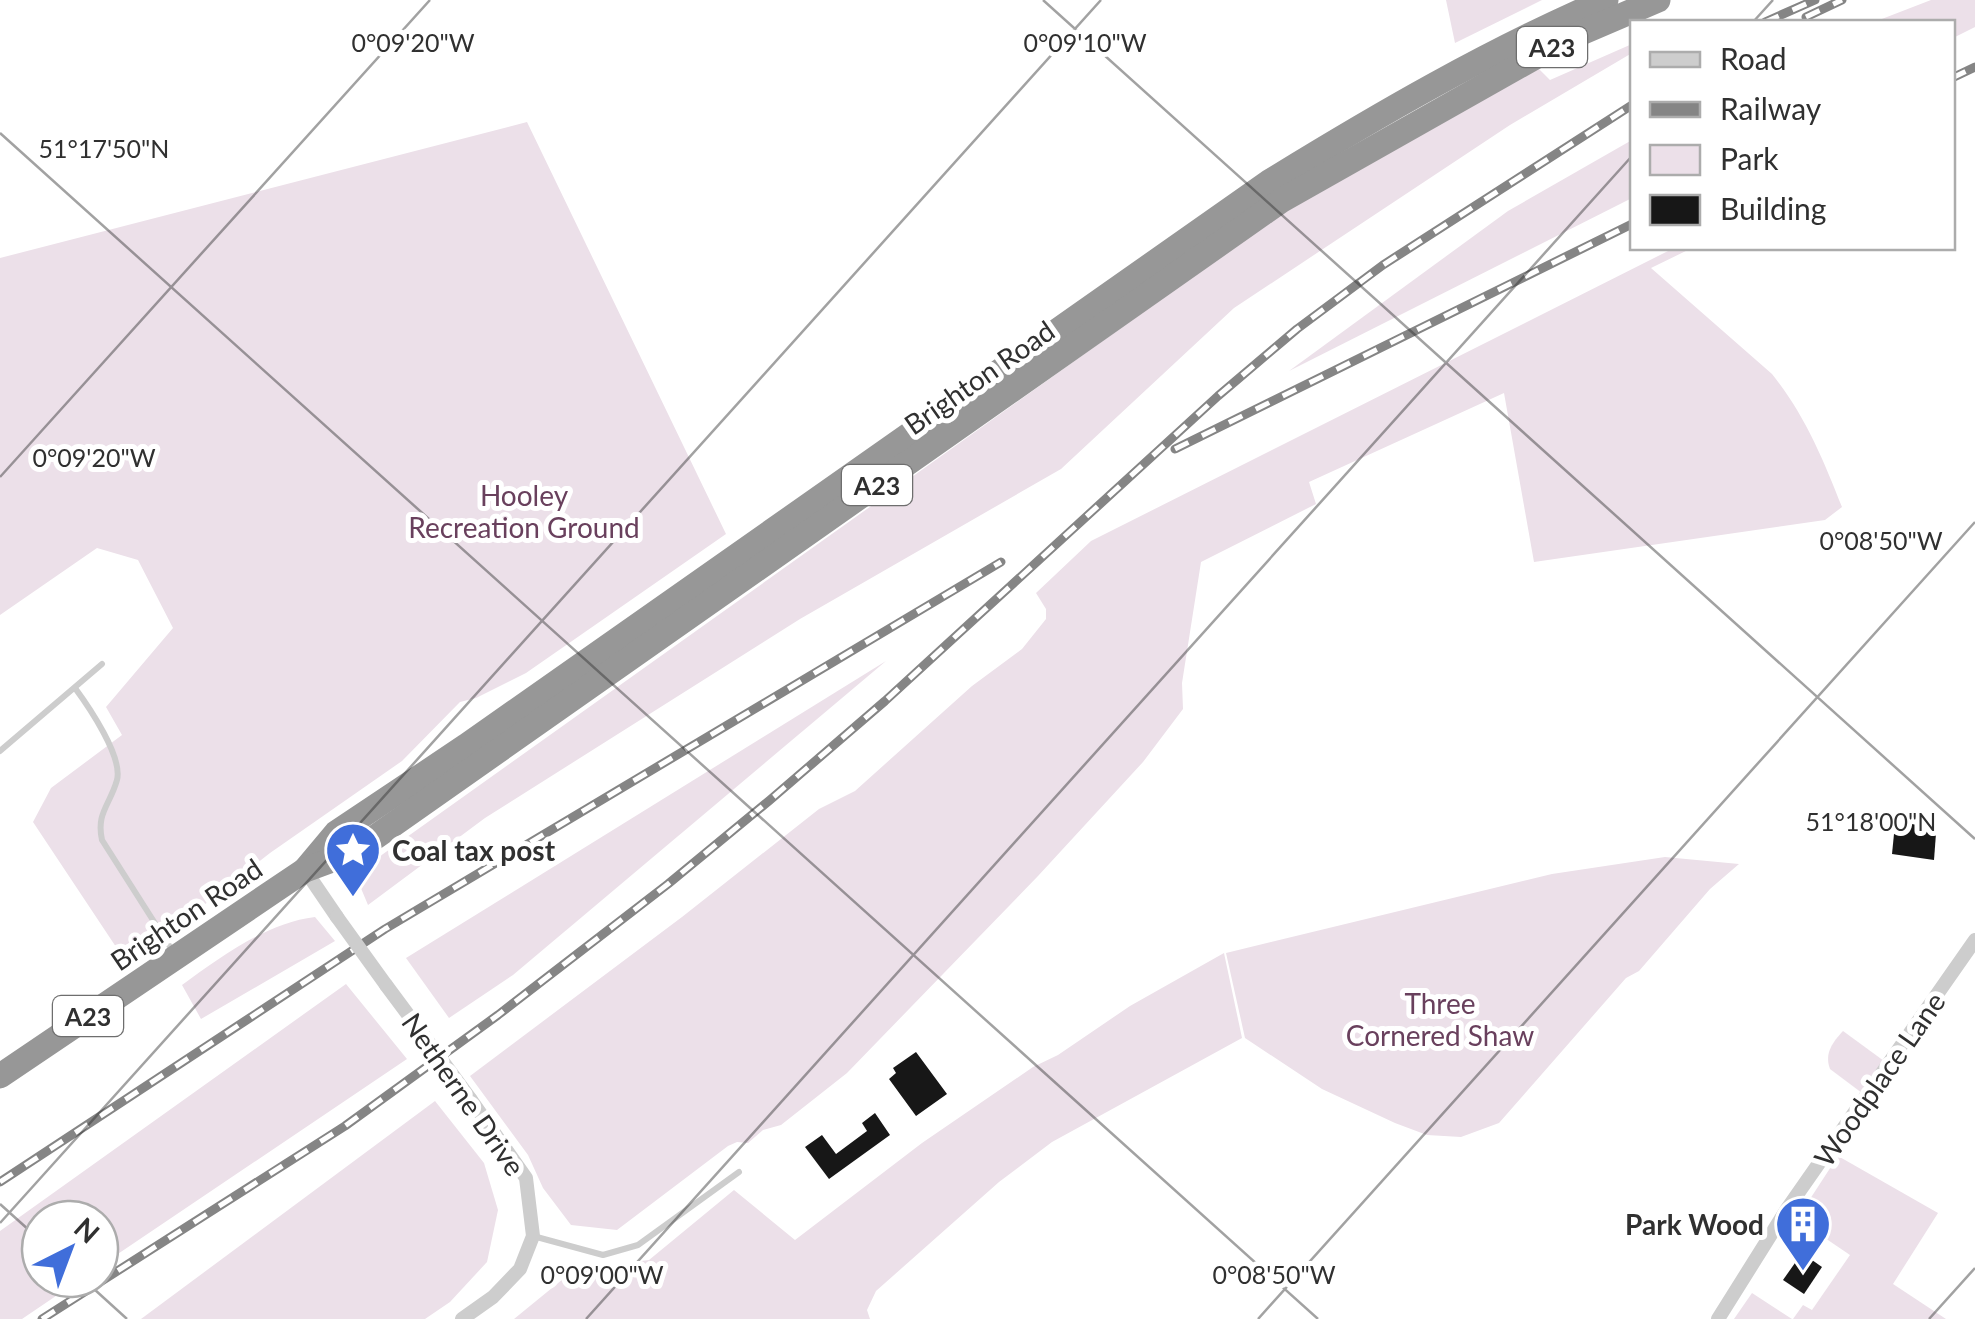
<svg xmlns="http://www.w3.org/2000/svg" width="1975" height="1319" viewBox="0 0 1975 1319" font-family="Lato,sans-serif">
	<style>
		.green { fill: #ece0e9 }
		.building { fill: #171717 }
		.lines { fill: none; stroke-linecap: round; stroke-linejoin: round }
		.lane { stroke: #cdcdcd; stroke-width: 6 }
		.street { stroke: #cdcdcd; stroke-width: 14 }
		.highway { stroke: #979797; stroke-width: 25 }
		.rail-casing { stroke: #858585; stroke-width: 9 }
		.rail { stroke: #fff; stroke-width: 5; stroke-dasharray: 15; stroke-linecap: butt }
		.street-bridge { stroke: #cdcdcd; stroke-width: 14 }
		.ticks { fill: none; stroke: #303030; stroke-width: 2.5; stroke-opacity: 0.45 }
		.labels { text-anchor: middle; dominant-baseline: central; stroke-width: 10; stroke-linejoin: round; paint-order: stroke }
		.shield { fill: #fff; stroke: #6e6e6e; stroke-width: 2.5 }
		.shield-label { font-size: 25px; font-weight: bold; fill: #303030 }
		.street-label { font-size: 28px; fill: #303030; stroke: #fff }
		.park-label { font-size: 28px; fill: #69405d; stroke: #fff }
		.poi-label { font-size: 28px; font-weight: bold; fill: #303030; stroke: #fff; text-anchor: start }
		.ticks-label { font-size: 25px; text-anchor: middle; fill: #303030; stroke: #fff; stroke-width: 10; stroke-linejoin: round; paint-order: stroke }
	</style>
	<rect width="100%" height="100%" fill="#fff"/>
	<g class="green">
		<polygon points="1446,0 1542,0 1455,43"/>
		<polygon points="1931,0 1975,0 1975,27 1953,38 1952,22 1874,22"/>
		<polygon points="1632,44 1632,53 1510,125 1234,308 1061,469 800,619 485,818 368,905 355,874 1285,211 1537,67 1550,80"/>
		<polygon points="527,122 726,534 526,673 476,698 460,702 402,761 270,853 128,965 33,822 51,788 122,735 106,707 173,628 138,560 97,548 0,615 0,258"/>
		<polygon points="1632,140 1632,198 1289,371 1508,211"/>
		<path d="M 1674,248 L 1692,248 L 1651,268 L 1772,374 C 1805,415 1823,459 1842,507 L 1825,520 L 1534,562 L 1504,393 L 1309,482 L 1316,504 L 1201,562 L 1182,683 L 1183,709 L 1143,762 L 1038,876 L 847,1073 L 781,1125 L 763,1130 L 748,1143 L 737,1142 L 728,1146 L 617,1230 L 571,1225 L 543,1188 L 528,1155 L 470,1076 L 682,917 L 819,809 L 855,791 L 972,686 L 1022,649 L 1046,619 L 1046,609 L 1036,593 L 1091,541 Z"/>
		<polygon points="886,661 513,975 449,1018 406,958"/>
		<polygon points="1665,857 1739,864 1710,889 1639,971 1626,978 1499,1123 1461,1137 1427,1135 1395,1123 1322,1089 1245,1038 1226,953 1552,874"/>
		<path d="M 315,917 L 335,941 L 201,1019 L 182,985 C 221,957 266,923 315,917 Z"/>
		<polygon points="1224,953 1242,1038 1052,1142 999,1182 876,1291 867,1310 870,1319 514,1319 574,1270 649,1260 734,1190 795,1240 922,1143 1033,1067 1058,1055 1130,1006"/>
		<polygon points="346,984 407,1059 100,1266 100,1219 40,1219 40,1279 81,1279 22,1319 0,1319 0,1231"/>
		<path d="M 1843,1031 L 1884,1061 L 1862,1093 L 1830,1069 C 1824,1053 1833,1042 1843,1031 Z"/>
		<polygon points="435,1101 484,1163 498,1210 487,1262 450,1302 425,1319 141,1319"/>
		<polygon points="1838,1156 1938,1213 1893,1284 1946,1319 1793,1319 1803,1305 1812,1310 1850,1255 1797,1219"/>
		<polygon points="1752,1293 1792,1319 1734,1319"/>
	</g>
	<g class="building">
		<polygon points="1896,814 1937,820 1934,860 1892,854"/>
		<polygon points="916,1052 947,1094 916,1116 889,1079 896,1073 893,1068"/>
		<polygon points="875,1113 890,1135 829,1179 805,1147 822,1135 836,1154 867,1131 862,1123"/>
		<polygon points="1802,1253 1822,1267 1804,1294 1783,1280"/>
	</g>
	<g class="lines">
		<g class="lane">
			<path d="M 75,688 C 89,707 123,757 117,780 C 110,805 96,813 102,840 L 172,950"/>
			<polyline points="0,751 102,664"/>
			<polyline points="533,1236 603,1255 638,1245 739,1172"/>
		</g>
		<g class="street">
			<polyline points="305,870 337,917"/>
			<polyline points="386,985 418,1028"/>
			<polyline points="462,1319 493,1297 520,1269 533,1236 526,1178 471,1100"/>
			<polyline points="1718,1319 1787,1209 1975,940"/>
		</g>
		<g class="highway">
			<path d="M 305,870 L 336,833 L 466,746 L 1269,182 C 1378,115 1488,51 1606,0"/>
			<polyline points="0,1076 305,870 351,853 374,838 1282,200 1567,39 1658,0"/>
		</g>
		<g class="rail-casing">
			<g id="rail">
				<polyline points="1806,17 1842,0"/>
				<polyline points="1765,22 1815,0"/>
				<polyline points="1952,78 1975,67"/>
				<polyline points="1175,449 1632,224"/>
				<polyline points="0,1182 385,929 1001,562"/>
				<polyline points="42,1319 345,1126 498,1015 668,884 770,800 885,701 1218,396 1297,329 1383,265 1632,105"/>
			</g>
		</g>
		<use href="#rail" class="rail"/>
		<g class="street-bridge">
			<polyline points="337,917 386,985"/>
			<polyline points="418,1028 471,1100"/>
		</g>
	</g>
	<path class="ticks" d="M 1043,0 L 1975,839M 1753,22 L 1773,0M 0,133 L 1318,1319M 0,477 L 430,0M 0,1204 L 40,1240M 0,1223 L 1101,0M 83,1279 L 127,1319M 586,1319 L 1632,156M 1258,1319 L 1975,522M 1929,1319 L 1975,1268"/>
	<defs>
		<g id="sight-pin" transform="scale(2.875)"><path d="M0 17L-7.5 6A9.5 9.5 0 1 1 7.5 6Z" fill="#406eda" stroke="#fff"/><path d="M0-6L1.8-2.2L6-1.7L2.9 1.2L3.7 5.4L0 3.3L-3.7 5.4L-2.9 1.2L-6-1.7L-1.8-2.2Z" fill="#fff"/></g>
		<g id="building-pin" transform="scale(2.875)"><path d="M0 17L-7.5 6A9.5 9.5 0 1 1 7.5 6Z" fill="#406eda" stroke="#fff"/><path d="M-4-6H4V6H1V3H-1V6H-4ZM-2.5-4.3h1.7v1.8h-1.7ZM.8-4.3h1.7v1.8H.8ZM-2.5-1h1.7V.8h-1.7ZM.8-1h1.7V.8H.8Z" fill="#fff"/></g>
	</defs>
	<g fill-rule="evenodd">
		<use href="#sight-pin" x="353" y="850"/>
		<use href="#building-pin" x="1803" y="1224"/>
	</g>
	<g class="labels">
		<g class="shield">
			<rect x="1517" y="27" width="70" height="40" rx="8"/>
			<rect x="842" y="465" width="70" height="40" rx="8"/>
			<rect x="53" y="996" width="70" height="40" rx="8"/>
		</g>
		<g class="shield-label">
			<text x="1552" y="47">A23</text>
			<text x="877" y="485">A23</text>
			<text x="88" y="1016">A23</text>
		</g>
		<g class="street-label">
			<text transform="translate(979 377) rotate(-35)">Brighton Road</text>
			<text transform="translate(186 914) rotate(-34)">Brighton Road</text>
			<text transform="translate(1879 1079) rotate(-55)">Woodplace Lane</text>
			<text transform="translate(464 1094) rotate(55)">Netherne Drive</text>
		</g>
		<g class="park-label">
			<text x="524" y="495">Hooley<tspan x="524" dy="32">Recreation Ground</tspan></text>
			<text x="1440" y="1003">Three<tspan x="1440" dy="32">Cornered Shaw</tspan></text>
		</g>
		<g class="poi-label">
			<text x="392" y="850">Coal tax post</text>
			<text x="1764" y="1224" text-anchor="end">Park Wood</text>
		</g>
	</g>
	<g class="ticks-label">
		<text x="413" y="52">0°09'20"W</text>
		<text x="1085" y="52">0°09'10"W</text>
		<text x="104" y="158">51°17'50"N</text>
		<text x="94" y="467">0°09'20"W</text>
		<text x="1881" y="550">0°08'50"W</text>
		<text x="1871" y="831">51°18'00"N</text>
		<text x="602" y="1284">0°09'00"W</text>
		<text x="1274" y="1284">0°08'50"W</text>
	</g>
	<rect x="1630" y="20" width="325" height="230" fill="#ffffff" stroke="#acacac" stroke-width="2.5"/>
	<rect x="1650" y="52" width="50" height="15" fill="#cdcdcd" stroke="#acacac" stroke-width="2.5"/>
	<text x="1720" y="70" font-size="30" fill="#303030">Road</text>
	<rect x="1650" y="102" width="50" height="15" fill="#858585" stroke="#acacac" stroke-width="2.5"/>
	<text x="1720" y="120" font-size="30" fill="#303030">Railway</text>
	<rect x="1650" y="145" width="50" height="30" fill="#ece0e9" stroke="#acacac" stroke-width="2.5"/>
	<text x="1720" y="170" font-size="30" fill="#303030">Park</text>
	<rect x="1650" y="195" width="50" height="30" fill="#171717" stroke="#acacac" stroke-width="2.5"/>
	<text x="1720" y="220" font-size="30" fill="#303030">Building</text>
	<g transform="translate(70 1249) rotate(42)"><circle r="48" fill="#ffffff" stroke="#acacac" stroke-width="2.5"/>
	<path d="M0-8L18 38L0 25L-18 38Z" fill="#406eda"/>
	<text y="-15" font-size="28" font-weight="bold" text-anchor="middle" fill="#303030">N</text>
	</g>
</svg>
